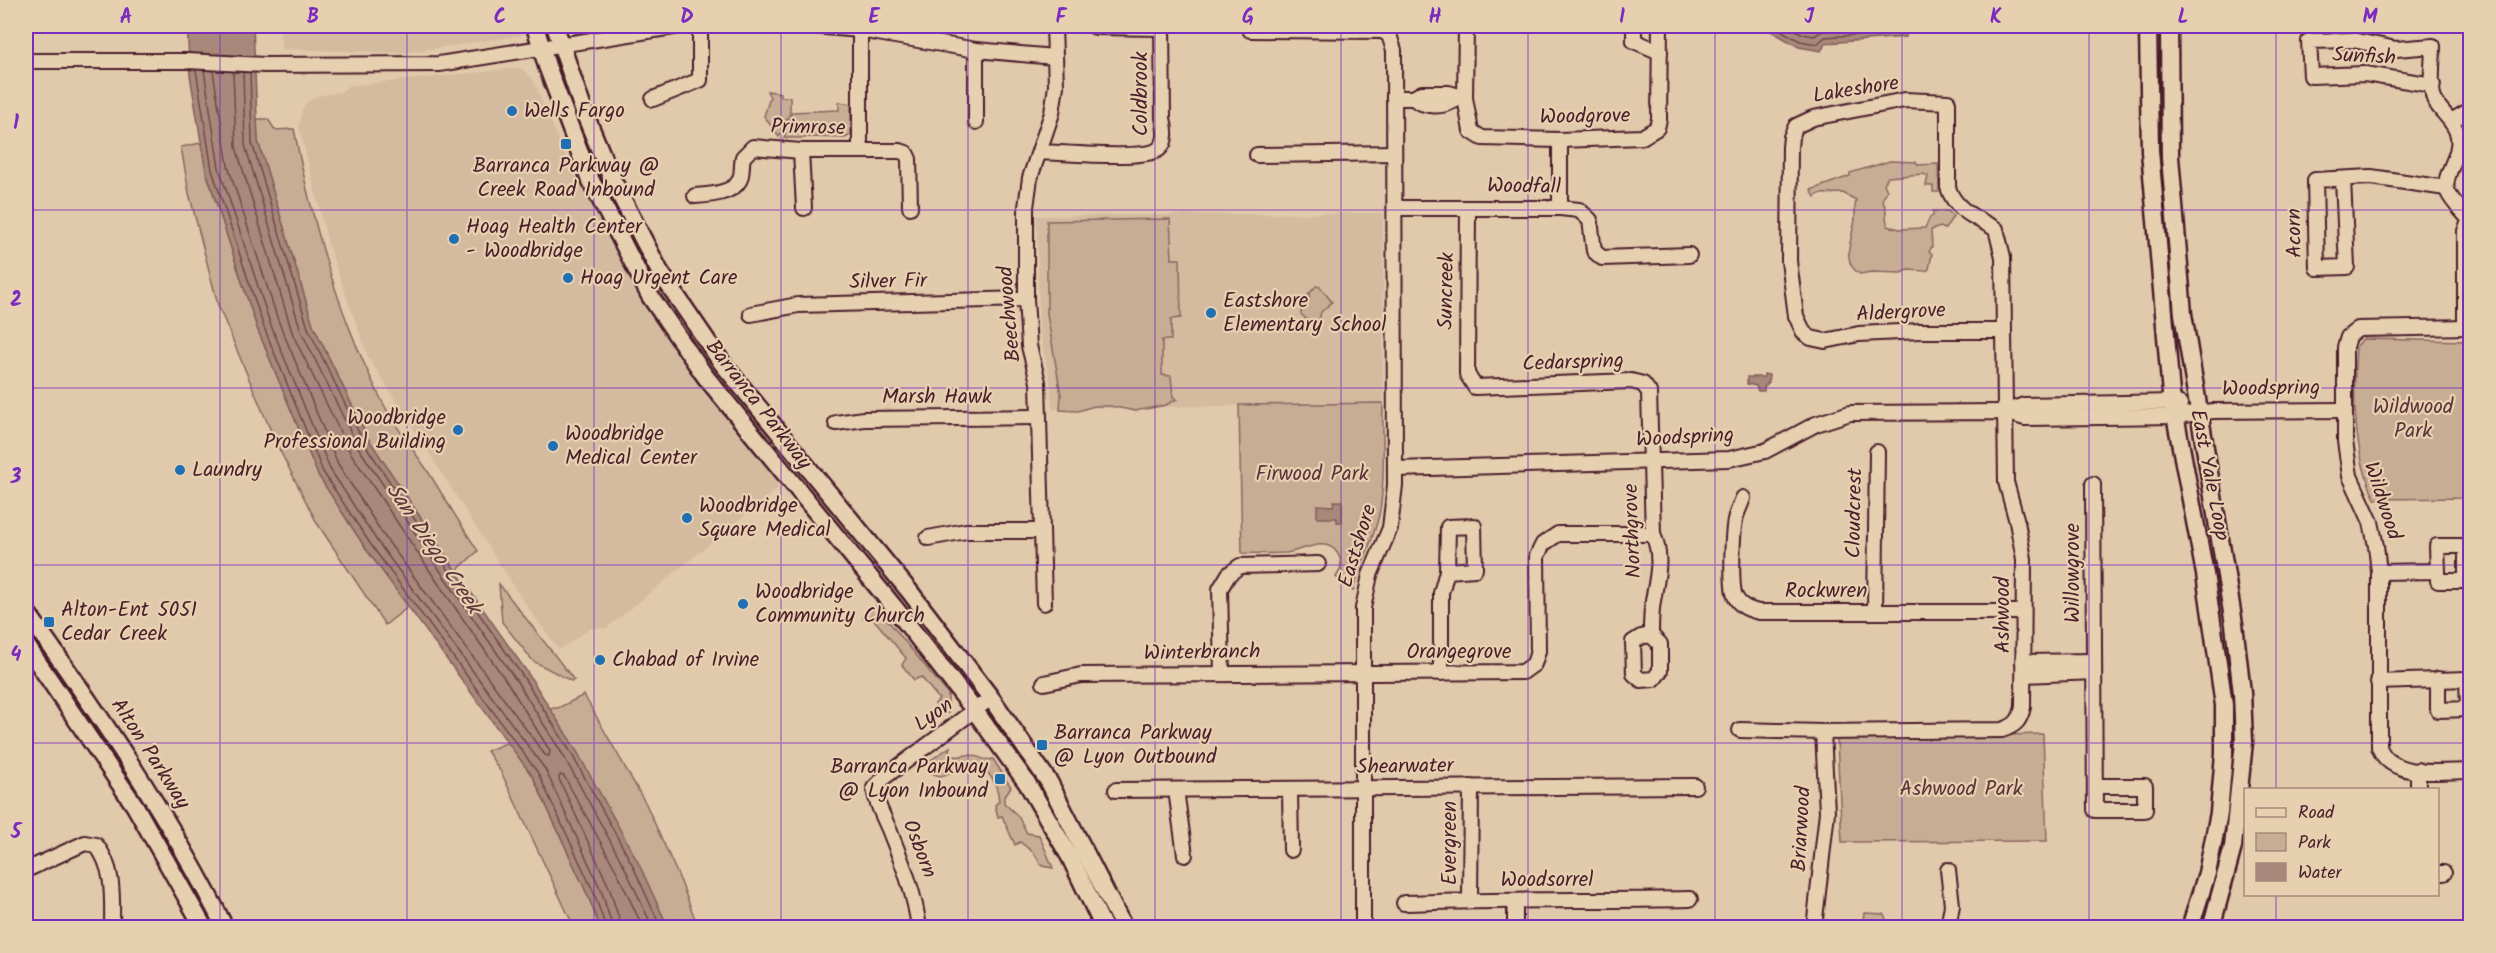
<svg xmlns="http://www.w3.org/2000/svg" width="2496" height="953" viewBox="0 0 2496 953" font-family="Kalam,sans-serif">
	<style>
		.built { fill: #d4bba0 }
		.green { fill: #c8ad95; stroke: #896660; stroke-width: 1.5 }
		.water { fill: #a7887a; stroke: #825e5a; stroke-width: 1.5 }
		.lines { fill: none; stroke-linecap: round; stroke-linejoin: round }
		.shore { stroke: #6f494b; stroke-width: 1.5 }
		.minor-casing { stroke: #4a1f2b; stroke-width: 18 }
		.major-casing { stroke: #4a1f2b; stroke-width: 21 }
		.minor { stroke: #e7d0b0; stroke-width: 14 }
		.major { stroke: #e7d0b0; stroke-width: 16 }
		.grid { fill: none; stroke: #7b2cbf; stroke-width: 1.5; stroke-opacity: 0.55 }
		.poi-dot { fill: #1f6fb2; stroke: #e7d0b0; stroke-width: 2 }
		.labels { text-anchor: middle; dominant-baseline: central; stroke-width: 4.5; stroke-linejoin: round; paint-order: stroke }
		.street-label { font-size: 21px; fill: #4a1f2b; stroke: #e7d0b0 }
		.poi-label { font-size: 21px; fill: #4a1f2b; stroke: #e7d0b0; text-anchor: start }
		.park-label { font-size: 21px; fill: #5d343b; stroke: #e7d0b0 }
		.water-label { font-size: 22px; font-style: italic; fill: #5d343b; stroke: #e7d0b0 }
		.neatline { fill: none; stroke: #7b2cbf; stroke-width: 2 }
		.grid-label { font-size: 20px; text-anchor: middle; font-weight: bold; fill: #7b2cbf }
	</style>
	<rect width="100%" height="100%" fill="#e1c9ab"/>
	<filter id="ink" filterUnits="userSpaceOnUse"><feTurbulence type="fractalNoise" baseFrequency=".0167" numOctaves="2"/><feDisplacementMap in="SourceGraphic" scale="12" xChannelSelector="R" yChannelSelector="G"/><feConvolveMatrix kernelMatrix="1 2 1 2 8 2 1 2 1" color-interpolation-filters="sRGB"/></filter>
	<g filter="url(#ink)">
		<g class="built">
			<polygon points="279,26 522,26 523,35 403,53 282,49"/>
			<polygon points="520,68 532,78 570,167 590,198 629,272 777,477 778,488 607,628 591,628 559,650 523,601 368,357 329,247 299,127 302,110 307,102 317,96 341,92 348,86"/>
			<polygon points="1383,213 1383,403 1052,409 1050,381 1039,330 1037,216"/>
		</g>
		<g class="green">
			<polygon points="767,91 781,93 781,97 790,97 790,113 779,137 764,116 770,97"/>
			<polygon points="839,102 851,104 851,135 845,138 808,137 808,136 805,138 784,138 792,112 839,110"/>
			<path d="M 257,119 L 268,119 L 275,130 L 294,129 C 312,223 338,315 382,401 C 394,425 412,448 427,470 C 444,497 460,524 478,551 L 456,571 L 369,440 L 313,325 L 258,141 Z"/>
			<polygon points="201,143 206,171 257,328 318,475 366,549 409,606 385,625 317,523 276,443 218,305 189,193 181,147"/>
			<path d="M 1890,161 L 1916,162 L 1918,165 L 1938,164 L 1939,192 L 1933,192 L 1933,186 L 1926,186 L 1928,176 L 1923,174 L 1888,177 L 1884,184 L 1887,191 L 1882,200 C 1889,210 1884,217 1888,226 L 1900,229 L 1925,228 L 1930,217 L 1933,216 L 1933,211 L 1948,211 L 1953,216 L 1945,229 L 1940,227 L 1931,230 L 1932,246 L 1929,252 L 1932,254 L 1929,269 L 1926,271 L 1908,270 L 1901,273 L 1872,272 L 1860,274 C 1841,263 1851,241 1854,225 C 1856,217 1854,209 1856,200 L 1843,193 L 1819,194 L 1815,197 L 1811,190 L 1850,176 L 1850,173 Z"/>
			<polygon points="1170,219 1172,259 1180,259 1181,318 1171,319 1171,340 1162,340 1162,375 1171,376 1173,397 1177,399 1166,405 1135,411 1110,406 1094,406 1078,411 1060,410 1061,395 1047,314 1047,221"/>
			<polygon points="1316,286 1320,287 1332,302 1321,312 1319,320 1310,323 1301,314 1301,304 1310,297 1308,295"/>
			<path d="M 2363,339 L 2470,341 L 2470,498 L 2375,499 C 2353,452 2353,398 2356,347 Z"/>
			<path d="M 1383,403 C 1382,438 1386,481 1379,515 C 1373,542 1360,565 1353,591 L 1336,577 C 1341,570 1343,562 1338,554 C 1327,535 1302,551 1286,553 C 1271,554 1257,553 1242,553 L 1239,405 Z"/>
			<polygon points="499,584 574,680 571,681 533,661 502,622"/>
			<polygon points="876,606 948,694 948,713 943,715 935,704 939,699 921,677 914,680 902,665 906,658 871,616 865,619 863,618 864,615"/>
			<path d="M 584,695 L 646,804 L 681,882 L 698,927 L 668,927 C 633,852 594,779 549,708 L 558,708 Z"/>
			<polygon points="2043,734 2047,841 1842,842 1837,740"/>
			<polygon points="508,742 533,777 588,896 600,927 574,927 501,772 487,751"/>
			<path d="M 950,747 L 949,751 C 957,761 960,754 970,755 C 978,755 983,762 993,759 L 1011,787 L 1004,797 L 1004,803 L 1018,816 L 1027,833 L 1039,835 L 1053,868 L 1042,866 L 1034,853 L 1020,842 L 1015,845 L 1002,816 L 998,817 L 995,805 L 999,801 C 998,782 983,757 962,766 C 954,769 949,775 940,776 L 934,774 L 925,764 Z"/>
			<polygon points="1864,913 1884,914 1889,927 1862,927"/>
		</g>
		<g class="water">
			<polygon points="187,26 253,26 258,141 313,325 369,440 456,571 527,672 575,748 638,862 668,927 600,927 588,896 533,777 366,549 318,475 257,328 206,171 190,75"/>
			<polygon points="1762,26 1907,26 1906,37 1826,43 1821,51 1799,47"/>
			<polygon points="1764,374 1769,375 1769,382 1764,387 1764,391 1758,391 1756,386 1747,384 1747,377 1764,377"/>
			<polygon points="1334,501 1342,501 1342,522 1337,522 1337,518 1317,518 1317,505 1333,506"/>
		</g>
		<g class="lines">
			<g class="shore">
				<polyline points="1773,26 1800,41 1817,44 1825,37 1898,32 1901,26"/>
				<polyline points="1788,26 1803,34 1814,36 1824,30 1884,26"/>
				<polyline points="196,70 212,170 263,325 323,472 371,545 538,773 594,893 606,928"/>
				<polyline points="204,70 219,168 270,323 330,469 377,541 545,769 601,890 613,928"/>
				<polyline points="213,71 228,166 278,320 338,464 384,536 545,755 549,756 550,751 509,685 438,583 350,452 293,335 236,147 233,72"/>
				<polyline points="243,72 245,145 301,331 358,447 445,578 516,680 563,755 625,868 653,928"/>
				<polyline points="250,72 252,143 308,328 364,443 451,574 522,675 570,751 632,864 661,928"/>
				<polyline points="622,928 609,887 559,779 560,775 564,776 617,872 643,928"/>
			</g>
			<g class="minor-casing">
				<g id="minor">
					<polyline points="814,26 860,30 976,50 1055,57"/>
					<polyline points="1466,26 1465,98 1471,131 1482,138 1560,140 1642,137 1657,128 1659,119 1660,26"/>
					<polyline points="1634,26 1634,41 1660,52"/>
					<polyline points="1095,27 1162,28"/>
					<polyline points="860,30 860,149"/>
					<polyline points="1250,30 1382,31 1389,35 1394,50 1395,485 1390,528 1370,575 1363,608 1363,928"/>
					<polyline points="976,50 976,122"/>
					<polyline points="26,61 187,61 265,65 439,64 680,26"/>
					<path d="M 2433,85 L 2365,74 L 2311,76 L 2309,41 L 2353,40 L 2396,49 L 2433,46 C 2433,59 2429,91 2435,101 C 2442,114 2455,121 2458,136 C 2462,156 2442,175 2447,190 C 2451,201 2462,211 2470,220"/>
					<polyline points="1394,98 1413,98 1422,93 1449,93 1465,98"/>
					<path d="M 1413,98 C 1426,109 1445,107 1459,98"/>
					<polyline points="653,99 700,80 700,26"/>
					<polyline points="2451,121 2470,110"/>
					<polyline points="801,151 804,208"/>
					<path d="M 1040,152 C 1060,153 1147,160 1159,149 C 1168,141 1165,128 1163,118 L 1162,26"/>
					<polyline points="1257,155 1394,153"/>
					<polyline points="2343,179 2347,267 2317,268 2315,180 2371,177 2446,188"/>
					<path d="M 695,196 C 708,195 732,194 739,181 C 743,175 741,165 743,157 L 753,147 L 801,151 L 900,151 L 906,153 L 909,159 L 910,207"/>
					<polyline points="1395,208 1560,208 1579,210 1590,220 1594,251 1602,258 1689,255"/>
					<path d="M 1468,208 L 1467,374 L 1475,387 L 1631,381 L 1643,384 L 1649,392 L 1653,534 C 1663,558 1657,577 1653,601 C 1651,612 1651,624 1651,635 L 1660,644 L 1660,671 L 1654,679 L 1641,680 L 1634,674 L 1633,642 L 1641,637 L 1651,635"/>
					<polyline points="1560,208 1560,140"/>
					<polyline points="751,314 798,305 1026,299"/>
					<polyline points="2465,326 2465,231 2470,220"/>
					<path d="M 2470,327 L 2358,329 L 2348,337 L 2345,347 L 2345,441 L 2350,476 L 2371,522 L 2376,546 L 2379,572 L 2379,747 C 2391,780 2442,771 2470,771"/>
					<polyline points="2004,412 2024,405 2173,402 2180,404"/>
					<polyline points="836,423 864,419 1039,417"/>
					<polyline points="1396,469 1729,459 1765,451 1816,424 1850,413 2004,412 2025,418 2176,416 2213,411 2344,410"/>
					<polyline points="2093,484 2095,810 2145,810 2145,786 2095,786"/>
					<path d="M 1743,498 C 1741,504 1738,510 1736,516 C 1732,529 1731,580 1734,593 C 1737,605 1749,610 1759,612 L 2023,612"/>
					<polyline points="928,538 966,531 1041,531"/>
					<polyline points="2379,572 2438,571 2438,581 2466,581 2466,546 2437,546 2438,571"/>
					<polyline points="1044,603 1038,382 1029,346 1026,299 1026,207 1030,178 1052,113 1056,86 1054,26"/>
					<polyline points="1875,611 1877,452"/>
					<polyline points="2023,662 2094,661"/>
					<polyline points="1222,673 1220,589 1229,574 1240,566 1318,564"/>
					<polyline points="1441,673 1441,593 1447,571 1448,527 1474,526 1475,569 1447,571"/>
					<polyline points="2024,675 2094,672"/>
					<polyline points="2378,682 2467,679 2468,709 2438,710 2438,679"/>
					<polyline points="1044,683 1081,675 1523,672 1534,664 1538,651 1537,556 1543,544 1558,534 1653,534"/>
					<path d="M 1740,730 L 1823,732 L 2002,730 C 2015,726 2020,721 2023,707 L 2024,559 L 2017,522 L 2006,482 L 2003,257 L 1996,229 C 1977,218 1954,210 1948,187 L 1948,102 L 1905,100 L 1813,118 L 1796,126 L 1791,137 L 1790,147 L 1789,261 L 1796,316 L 1804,333 L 1811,338 L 1825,341 L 1859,334 L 1920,331 L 2003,331"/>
					<polyline points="2418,770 2418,790"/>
					<polyline points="1116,790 1695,786"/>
					<polyline points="1176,790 1185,855"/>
					<polyline points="1290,790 1291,850"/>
					<path d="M 26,870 L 85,843 L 96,845 C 115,868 112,899 112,928"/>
					<polyline points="2438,873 2444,873"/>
					<polyline points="1470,900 1471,787"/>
					<path d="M 1404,903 C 1499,899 1595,901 1690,899"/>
					<path d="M 919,928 C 915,895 904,867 892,837 C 886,820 876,806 874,788 L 886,776 L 991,698"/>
					<polyline points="1515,928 1515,902"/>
					<polyline points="1814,928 1827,812 1823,732"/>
					<polyline points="1948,928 1952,905 1948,870"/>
				</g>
			</g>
			<g class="major-casing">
				<g id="major">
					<polyline points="535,26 547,66 589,177 650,296 705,376 894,607 975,711 1027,783 1070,857 1104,928"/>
					<polyline points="555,26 584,112 612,179 660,272 722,363 910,592 991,698 1049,782 1124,928"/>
					<polyline points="2148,26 2150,151 2171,394 2205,574 2224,705 2224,754 2219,813 2207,873 2190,928"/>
					<polyline points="2169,26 2170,157 2183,314 2234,624 2242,693 2244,742 2233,847 2211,928"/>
					<path d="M 26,611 C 98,713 169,815 225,928"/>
					<polyline points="26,645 135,806 204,928"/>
				</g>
			</g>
			<use href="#minor" class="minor"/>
			<use href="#major" class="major"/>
		</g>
	</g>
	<path class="grid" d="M 220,26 L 220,928M 407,26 L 407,928M 594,26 L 594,928M 781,26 L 781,928M 968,26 L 968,928M 1155,26 L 1155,928M 1341,26 L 1341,928M 1528,26 L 1528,928M 1715,26 L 1715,928M 1902,26 L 1902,928M 2089,26 L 2089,928M 2276,26 L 2276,790M 26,210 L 2470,210M 26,388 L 2470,388M 26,565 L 2470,565M 26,743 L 2470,743M 2276,894 L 2276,928"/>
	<g class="poi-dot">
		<circle cx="512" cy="111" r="6"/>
		<rect x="560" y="138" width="12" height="12" rx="3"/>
		<circle cx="454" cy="239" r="6"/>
		<circle cx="568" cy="278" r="6"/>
		<circle cx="1211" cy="313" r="6"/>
		<circle cx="458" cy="430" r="6"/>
		<circle cx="553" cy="446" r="6"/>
		<circle cx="180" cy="470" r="6"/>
		<circle cx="687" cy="518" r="6"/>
		<circle cx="743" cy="604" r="6"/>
		<rect x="43" y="616" width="12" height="12" rx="3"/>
		<circle cx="600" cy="660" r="6"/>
		<rect x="1036" y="739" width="12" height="12" rx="3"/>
		<rect x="994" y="773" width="12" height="12" rx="3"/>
	</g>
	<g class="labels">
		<g class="street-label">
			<text transform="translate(2364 57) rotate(3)">Sunfish</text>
			<text transform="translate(1856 90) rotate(-9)">Lakeshore</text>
			<text transform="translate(1141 94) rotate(-90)">Coldbrook</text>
			<text transform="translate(1585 117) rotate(-1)">Woodgrove</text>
			<text transform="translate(808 128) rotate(1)">Primrose</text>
			<text transform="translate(1524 187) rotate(1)">Woodfall</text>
			<text transform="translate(2295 233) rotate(-91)">Acorn</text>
			<text transform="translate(888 282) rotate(-1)">Silver Fir</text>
			<text transform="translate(1447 291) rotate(-89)">Suncreek</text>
			<text transform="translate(1901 313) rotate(-3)">Aldergrove</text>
			<text transform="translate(1010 314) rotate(-95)">Beechwood</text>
			<text transform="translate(1573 363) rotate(-2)">Cedarspring</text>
			<text transform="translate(2271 389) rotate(-1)">Woodspring</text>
			<text x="937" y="397">Marsh Hawk</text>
			<text transform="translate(758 405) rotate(52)">Barranca Parkway</text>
			<text transform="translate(1685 438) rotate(-3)">Woodspring</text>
			<text transform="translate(2209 475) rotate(79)">East Yale Loop</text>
			<text transform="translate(2382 501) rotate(72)">Wildwood</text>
			<text transform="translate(1855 513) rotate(-89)">Cloudcrest</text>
			<text transform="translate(1633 531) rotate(-92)">Northgrove</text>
			<text transform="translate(1358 546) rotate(-73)">Eastshore</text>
			<text transform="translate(2073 573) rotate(-90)">Willowgrove</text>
			<text x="1826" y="591">Rockwren</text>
			<text transform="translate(2003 615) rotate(-90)">Ashwood</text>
			<text x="1459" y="652">Orangegrove</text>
			<text transform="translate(1202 653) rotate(-1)">Winterbranch</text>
			<text transform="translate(934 715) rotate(-36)">Lyon</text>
			<text transform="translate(150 754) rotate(57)">Alton Parkway</text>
			<text transform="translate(1405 767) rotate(-1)">Shearwater</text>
			<text transform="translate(1802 829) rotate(-87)">Briarwood</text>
			<text transform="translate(1450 843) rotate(-90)">Evergreen</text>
			<text transform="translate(919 849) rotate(69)">Osborn</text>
			<text x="1547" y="880">Woodsorrel</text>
		</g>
		<g class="poi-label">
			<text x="524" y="111">Wells Fargo</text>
			<text x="566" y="166" text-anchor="middle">Barranca Parkway @<tspan x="566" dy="24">Creek Road Inbound</tspan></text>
			<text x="466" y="227">Hoag Health Center<tspan x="466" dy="24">- Woodbridge</tspan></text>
			<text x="580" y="278">Hoag Urgent Care</text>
			<text x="1223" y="301">Eastshore<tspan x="1223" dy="24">Elementary School</tspan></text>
			<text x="446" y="418" text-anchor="end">Woodbridge<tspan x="446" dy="24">Professional Building</tspan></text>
			<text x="565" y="434">Woodbridge<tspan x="565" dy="24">Medical Center</tspan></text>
			<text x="192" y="470">Laundry</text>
			<text x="699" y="506">Woodbridge<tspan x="699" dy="24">Square Medical</tspan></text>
			<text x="755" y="592">Woodbridge<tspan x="755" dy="24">Community Church</tspan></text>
			<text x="61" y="610">Alton-Ent 5051<tspan x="61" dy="24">Cedar Creek</tspan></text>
			<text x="612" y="660">Chabad of Irvine</text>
			<text x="1054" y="733">Barranca Parkway<tspan x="1054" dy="24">@ Lyon Outbound</tspan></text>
			<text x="988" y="767" text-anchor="end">Barranca Parkway<tspan x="988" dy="24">@ Lyon Inbound</tspan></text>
		</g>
		<g class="park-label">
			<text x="2413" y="407">Wildwood<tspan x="2413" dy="24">Park</tspan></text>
			<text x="1312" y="474">Firwood Park</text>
			<text x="1961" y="789">Ashwood Park</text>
		</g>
		<g class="water-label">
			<text transform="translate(433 549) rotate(56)">San Diego Creek</text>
		</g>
	</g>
	<rect width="2496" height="953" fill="none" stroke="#e7d0b0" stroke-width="66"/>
	<rect x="2244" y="788" width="195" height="108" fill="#e7d0b0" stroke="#a8897b" stroke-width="1.5"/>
	<rect x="2256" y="808" width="30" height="9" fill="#e7d0b0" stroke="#a8897b" stroke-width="1.5"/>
	<text x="2298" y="818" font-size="18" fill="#4a1f2b">Road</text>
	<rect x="2256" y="833" width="30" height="18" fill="#c8ad95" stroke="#a8897b" stroke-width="1.5"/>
	<text x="2298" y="848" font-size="18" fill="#4a1f2b">Park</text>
	<rect x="2256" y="863" width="30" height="18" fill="#a7887a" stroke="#a8897b" stroke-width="1.5"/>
	<text x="2298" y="878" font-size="18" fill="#4a1f2b">Water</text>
	<rect x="33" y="33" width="2430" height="887" class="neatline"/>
	<g class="grid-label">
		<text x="126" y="23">A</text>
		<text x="313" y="23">B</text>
		<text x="500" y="23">C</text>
		<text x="687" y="23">D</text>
		<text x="874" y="23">E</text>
		<text x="1061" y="23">F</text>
		<text x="1248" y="23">G</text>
		<text x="1435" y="23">H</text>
		<text x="1622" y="23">I</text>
		<text x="1809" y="23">J</text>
		<text x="1996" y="23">K</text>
		<text x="2183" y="23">L</text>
		<text x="2370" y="23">M</text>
		<text x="16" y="129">1</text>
		<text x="16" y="306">2</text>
		<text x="16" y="483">3</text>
		<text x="16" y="661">4</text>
		<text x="16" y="838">5</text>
	</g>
</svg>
